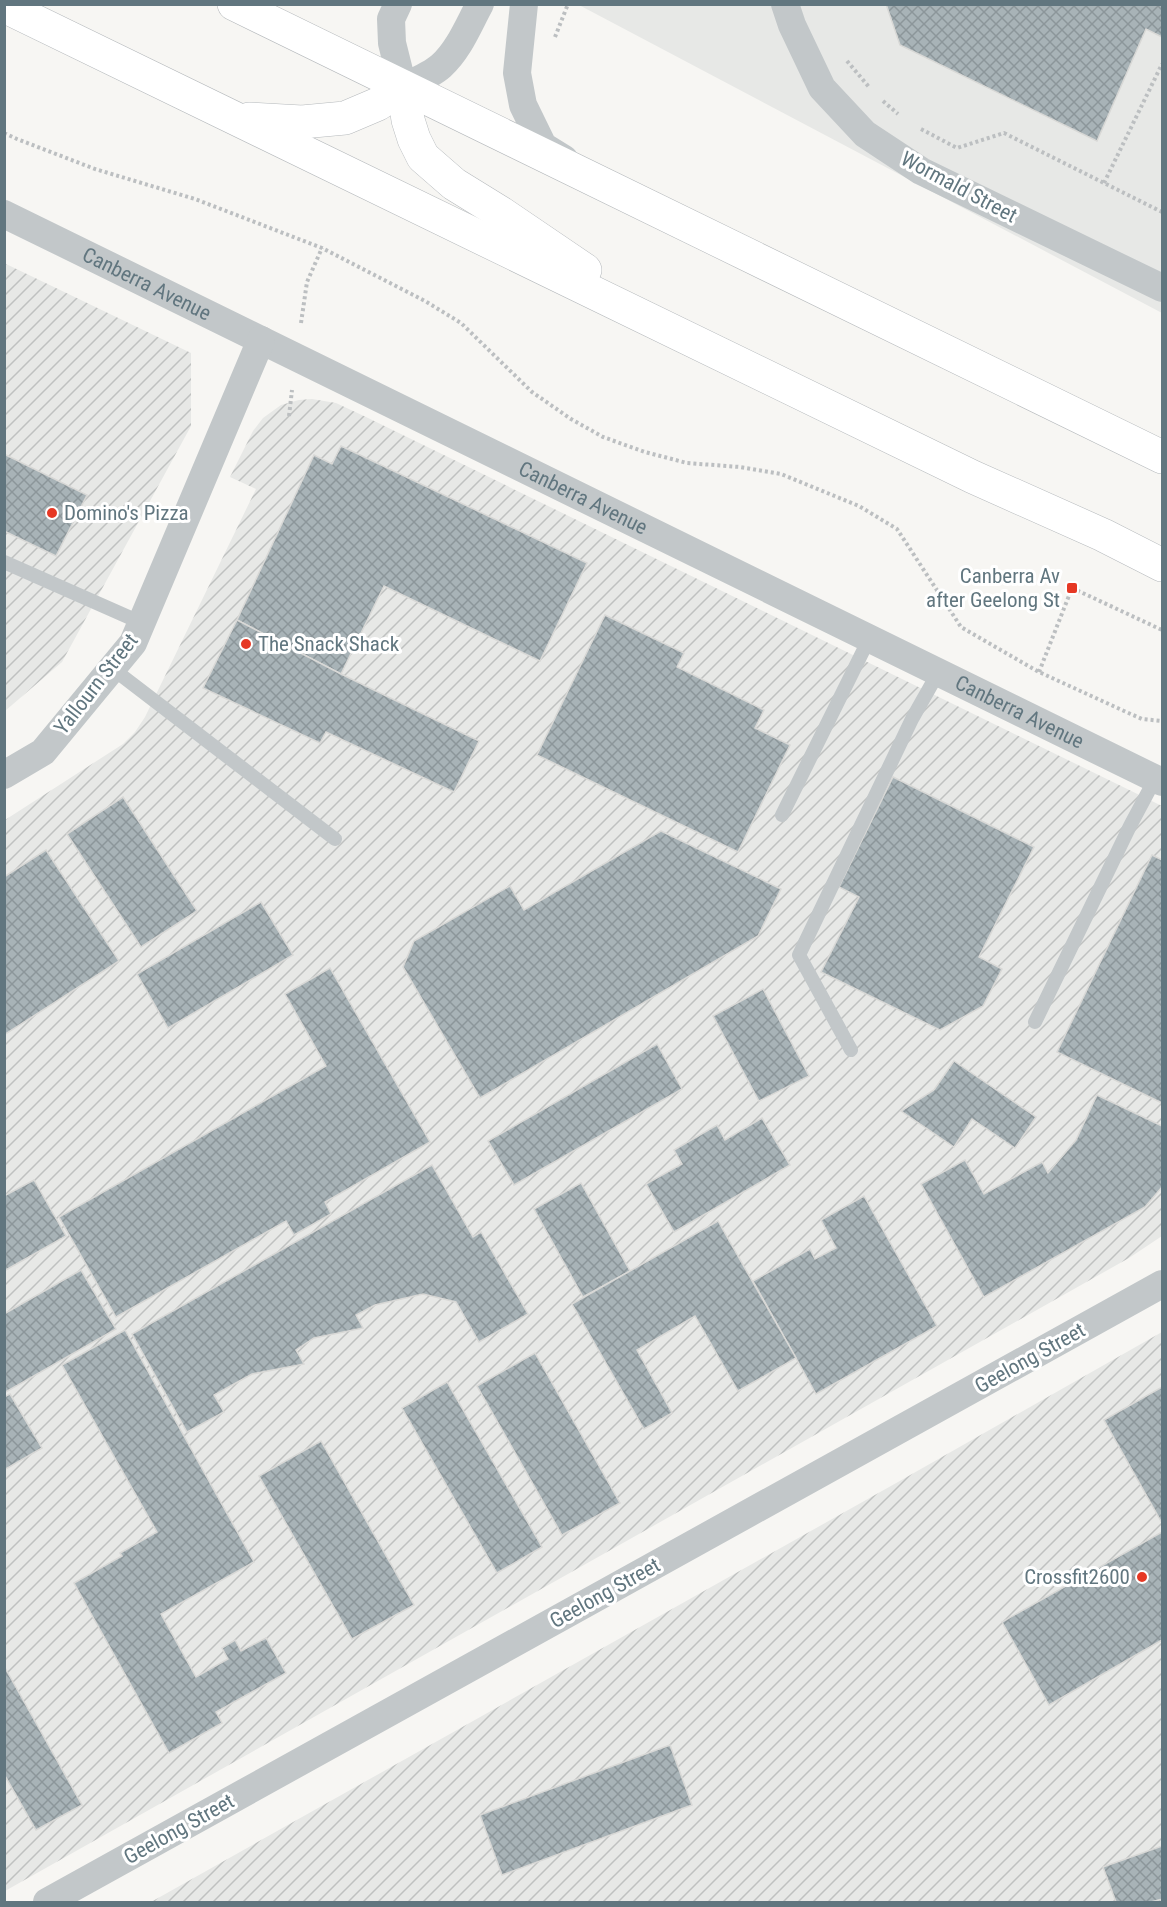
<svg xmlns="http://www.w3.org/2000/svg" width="1167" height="1907" viewBox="0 0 1167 1907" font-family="'Roboto Condensed',sans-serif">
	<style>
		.built { fill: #e7e8e6 }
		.industrial { fill: url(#industrial-furrows) }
		.building { fill: url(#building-cross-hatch); stroke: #d8d8d6; stroke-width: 1.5 }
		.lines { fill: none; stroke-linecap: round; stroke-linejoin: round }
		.highway-casing { stroke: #b5b9bc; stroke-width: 34 }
		.path { stroke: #bcbfc1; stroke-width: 4; stroke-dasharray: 3 3; stroke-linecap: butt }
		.lane { stroke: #c2c7c9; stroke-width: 14 }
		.street { stroke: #c2c7c9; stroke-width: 28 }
		.highway { stroke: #fff; stroke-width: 33 }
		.poi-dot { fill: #e63824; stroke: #fff; stroke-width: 2 }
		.labels { text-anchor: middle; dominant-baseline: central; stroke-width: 6; stroke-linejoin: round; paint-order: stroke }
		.street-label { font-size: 21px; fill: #61767f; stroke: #fff }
		.poi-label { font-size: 21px; fill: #61767f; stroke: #fff; text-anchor: start }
	</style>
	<defs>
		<pattern id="industrial-furrows" width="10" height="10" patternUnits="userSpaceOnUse" patternTransform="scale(1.5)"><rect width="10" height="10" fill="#e7e8e6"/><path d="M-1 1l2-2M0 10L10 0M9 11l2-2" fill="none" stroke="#bfc1c0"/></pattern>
		<pattern id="building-cross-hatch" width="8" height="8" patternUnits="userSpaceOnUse" patternTransform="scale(1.5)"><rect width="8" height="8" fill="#a8b3b7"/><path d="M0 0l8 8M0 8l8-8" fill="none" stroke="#8c969a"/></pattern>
	</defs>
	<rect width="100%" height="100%" fill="#f7f6f3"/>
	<polygon class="built" points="579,5 1162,5 1162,313"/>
	<g class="industrial">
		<polygon points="4,263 191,353 191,426 62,662 5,711"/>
		<polygon points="312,399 336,403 366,417 1162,806 1162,1236 1129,1258 5,1891 5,820 123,744 135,732 145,717 256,489 230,477 253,431 263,418 281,405 299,400"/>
		<polygon points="1162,1332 1162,1902 151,1902 898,1482"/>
	</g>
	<g class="building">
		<polygon points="886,4 1162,4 1162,37 1146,29 1097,141 900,45"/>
		<polygon points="341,446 587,563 540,661 384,586 341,674 237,620 314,455 332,464"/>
		<polygon points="4,454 87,495 56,556 4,531"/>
		<polygon points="605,615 684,653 677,667 764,710 755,728 790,745 738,852 537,755"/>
		<polygon points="237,620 341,674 479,741 454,792 326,732 320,743 203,688"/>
		<polygon points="893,777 1034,847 979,957 1002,969 983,1006 940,1030 821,972 859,897 839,887"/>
		<polygon points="123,797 197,911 141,947 67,834"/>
		<polygon points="661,831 781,889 758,936 480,1098 403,967 414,941 510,886 524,910"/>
		<polygon points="46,850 119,961 4,1035 4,877"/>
		<polygon points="1152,855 1162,860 1162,1103 1057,1052"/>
		<polygon points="261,902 293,955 168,1028 137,974"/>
		<polygon points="330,968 430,1142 325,1202 331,1214 294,1235 286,1221 116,1317 59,1217 326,1066 285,994"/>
		<polygon points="763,989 809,1076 759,1101 713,1016"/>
		<polygon points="657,1044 682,1089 514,1185 488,1141"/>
		<polygon points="954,1061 1036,1117 1015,1148 972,1119 954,1147 901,1111 934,1090"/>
		<polygon points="1097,1095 1162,1126 1162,1187 1145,1207 984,1297 921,1184 965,1160 984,1194 1042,1162 1048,1173 1076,1140"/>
		<polygon points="762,1118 790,1165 674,1232 646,1184 682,1164 674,1150 717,1125 725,1140"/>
		<polygon points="432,1165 473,1237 481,1232 528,1314 479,1342 456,1302 423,1294 375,1305 356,1315 363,1328 314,1338 296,1350 304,1364 252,1374 214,1395 224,1412 187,1432 132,1334"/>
		<polygon points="34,1180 66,1236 4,1271 4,1196"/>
		<polygon points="581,1183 630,1271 583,1297 534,1209"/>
		<polygon points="864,1196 937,1326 816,1394 753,1281 810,1249 815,1259 836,1248 821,1220"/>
		<polygon points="718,1221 796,1358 738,1391 695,1316 637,1350 672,1413 644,1429 572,1304"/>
		<polygon points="81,1270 116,1329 4,1393 4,1314"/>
		<polygon points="125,1330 254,1562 161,1614 196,1677 228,1659 222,1648 235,1640 241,1651 266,1638 286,1673 216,1712 222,1723 169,1753 74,1583 122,1556 120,1553 157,1532 62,1365"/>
		<polygon points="535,1353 620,1503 562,1535 477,1386"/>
		<polygon points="447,1382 542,1547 497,1573 402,1408"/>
		<polygon points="1162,1387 1162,1523 1104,1420"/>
		<polygon points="10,1394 42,1448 4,1470 4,1397"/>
		<polygon points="321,1441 414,1605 352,1639 259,1476"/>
		<polygon points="1162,1532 1162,1640 1049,1705 1002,1622"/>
		<polygon points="4,1666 82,1805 36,1830 4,1774"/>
		<polygon points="670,1745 692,1805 502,1875 480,1815"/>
		<polygon points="1162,1846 1162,1899 1151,1902 1116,1902 1103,1867"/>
	</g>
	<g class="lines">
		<g class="highway-casing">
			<g id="highway">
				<polyline points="234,4 1162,457"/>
				<polyline points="4,6 973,477 1103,535 1162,565"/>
				<polyline points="403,87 408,120 414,139 423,157 454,184 501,213 585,270"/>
				<polyline points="249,119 302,122 345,118 378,104 403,87"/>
			</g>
		</g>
		<g class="path">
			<polyline points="555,37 568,4"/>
			<polyline points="847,61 869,87"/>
			<polyline points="883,101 898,114"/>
			<polyline points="921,129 957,148 1004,133 1162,212"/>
			<polyline points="4,133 17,139 95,169 195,199 322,248 425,301 461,323 532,392 571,419 603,437 645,452 687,463 740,467 781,474 859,506 897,529 961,627 1039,672 1124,711 1142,719 1162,721"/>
			<polyline points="1104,183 1162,64"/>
			<polyline points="301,323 307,282 322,248"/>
			<polyline points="289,416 292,390"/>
			<polyline points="1039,672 1072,588 1162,630"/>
		</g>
		<g class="lane">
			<polyline points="4,562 142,623"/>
			<polyline points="113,669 335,839"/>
			<polyline points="782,815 869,639"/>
			<polyline points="1035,1022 1130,826 1155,779"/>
			<polyline points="851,1050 799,955 912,719 938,673"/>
		</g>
		<g class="street">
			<path d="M 398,4 L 391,19 L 392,43 L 403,87 C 416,81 431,75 441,66 C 459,50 469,24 480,4"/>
			<polyline points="524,4 517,73 523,105 543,146 564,159"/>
			<polyline points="785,4 792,25 822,88 865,134 921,171 1162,288"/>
			<path id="s1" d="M 4,214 L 1162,782"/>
			<polyline points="4,775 43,752 133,643 261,340"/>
			<polyline points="47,1902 1162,1284"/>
		</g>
		<use href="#highway" class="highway"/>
	</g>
	<g class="poi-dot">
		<circle cx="52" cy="513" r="6"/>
		<rect x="1066" y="582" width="12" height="12" rx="3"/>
		<circle cx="246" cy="644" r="6"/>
		<circle cx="1142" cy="1577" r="6"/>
	</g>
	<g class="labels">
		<g class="street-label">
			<text transform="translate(959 187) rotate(28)">Wormald Street</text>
			<text stroke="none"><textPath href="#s1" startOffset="159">Canberra Avenue</textPath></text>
			<text stroke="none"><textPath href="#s1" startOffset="645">Canberra Avenue</textPath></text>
			<text transform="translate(96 684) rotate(-52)">Yallourn Street</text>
			<text stroke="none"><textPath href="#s1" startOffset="1131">Canberra Avenue</textPath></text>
			<text transform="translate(1030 1358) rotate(-29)">Geelong Street</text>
			<text transform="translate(605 1593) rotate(-29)">Geelong Street</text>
			<text transform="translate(179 1829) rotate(-29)">Geelong Street</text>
		</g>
		<g class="poi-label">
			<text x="64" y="513">Domino's Pizza</text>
			<text x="1060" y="576" text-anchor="end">Canberra Av<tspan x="1060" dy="24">after Geelong St</tspan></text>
			<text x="258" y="644">The Snack Shack</text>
			<text x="1130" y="1577" text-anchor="end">Crossfit2600</text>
		</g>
	</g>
	<rect width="1167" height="1907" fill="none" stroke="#61767f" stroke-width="12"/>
</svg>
